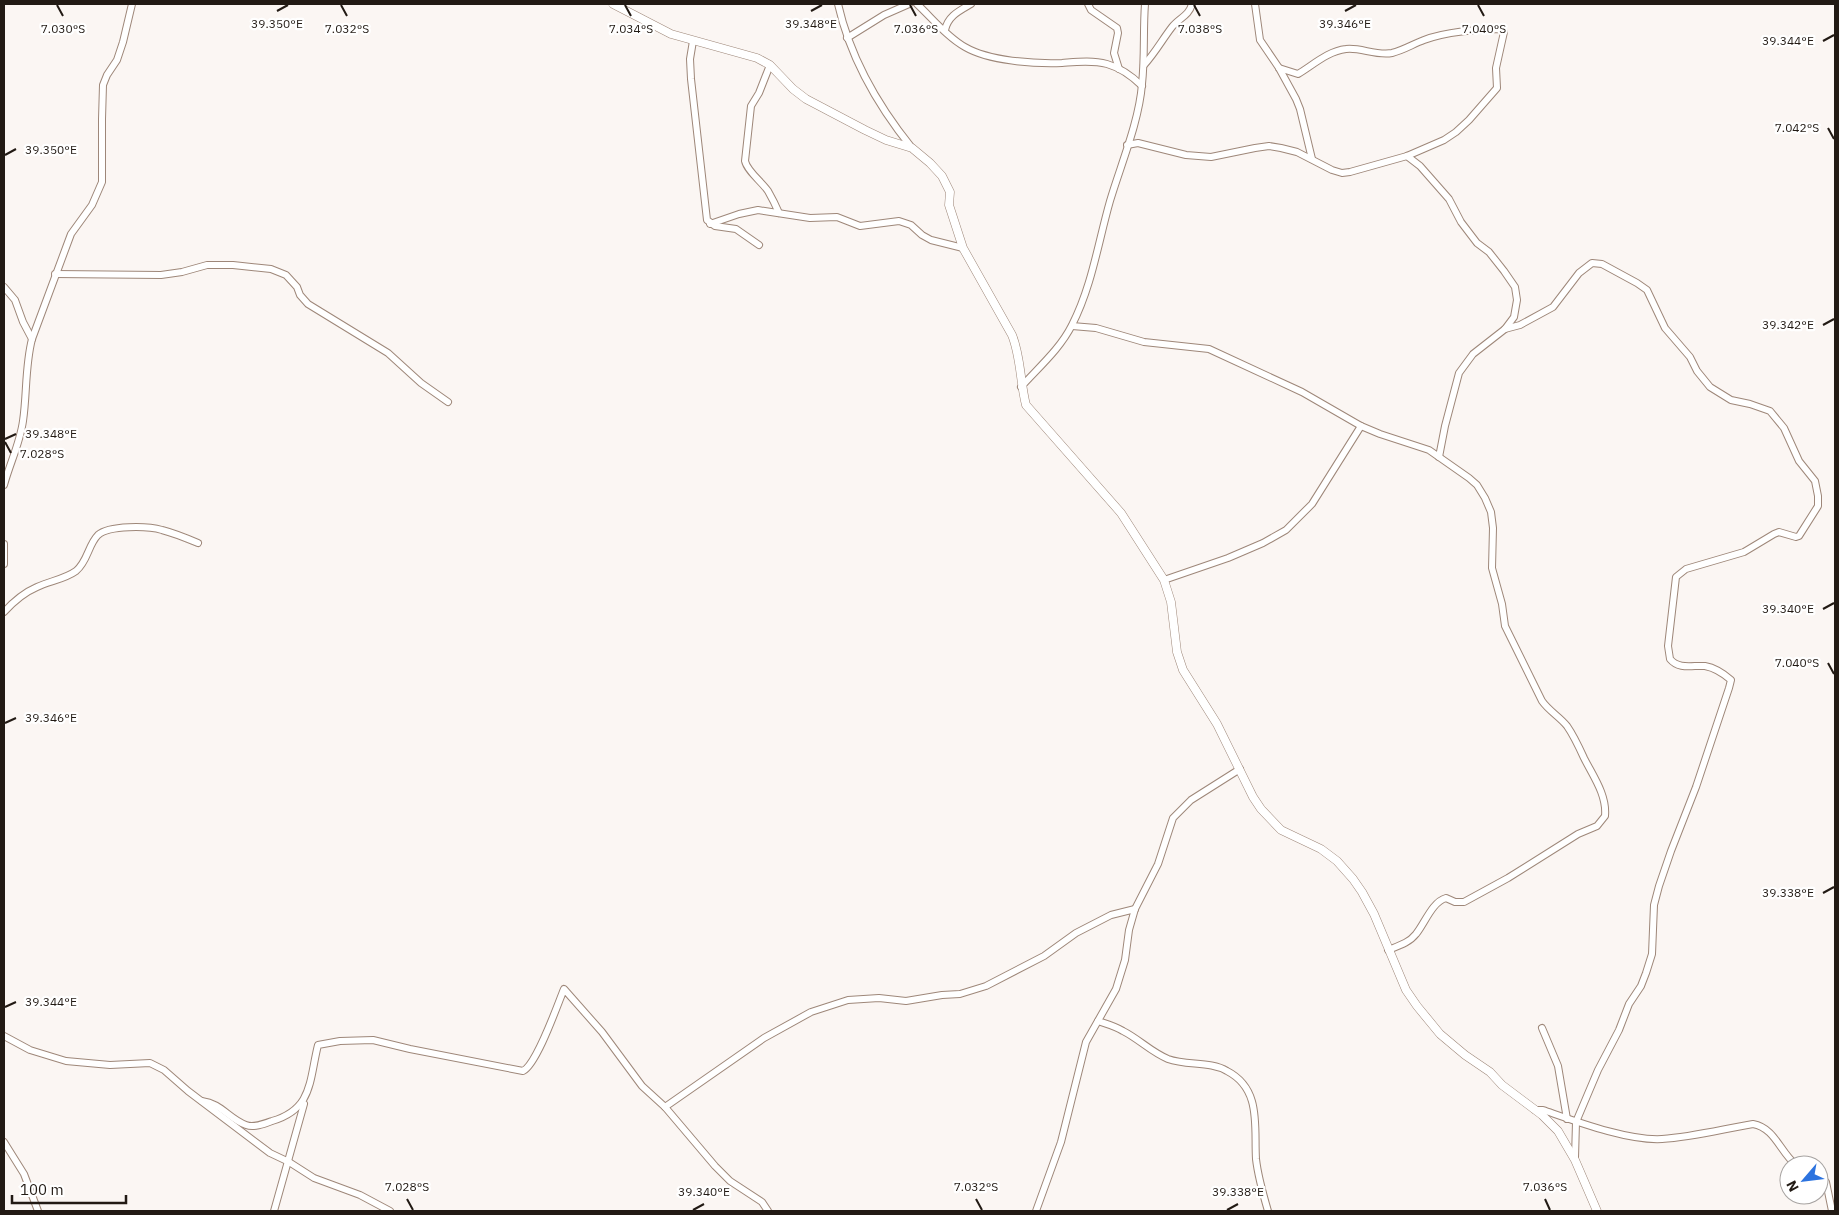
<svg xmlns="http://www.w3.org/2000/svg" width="1839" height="1215" viewBox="0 0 1839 1215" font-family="'IBM Plex Sans',sans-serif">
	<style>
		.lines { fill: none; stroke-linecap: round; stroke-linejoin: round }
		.minor-casing { stroke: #9e8779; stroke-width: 8 }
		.tertiary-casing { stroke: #9e8779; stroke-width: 9 }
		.minor { stroke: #fff; stroke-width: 6 }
		.tertiary { stroke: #fff; stroke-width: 8 }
		.ticks { fill: none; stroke: #221a14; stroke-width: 2 }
		.ticks-label { font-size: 12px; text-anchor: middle; fill: #221a14; stroke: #fff; stroke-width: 4.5; stroke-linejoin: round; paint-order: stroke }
	</style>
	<rect width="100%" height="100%" fill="#fbf6f3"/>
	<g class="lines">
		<g class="minor-casing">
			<g id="minor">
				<path d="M 838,4 C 850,57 878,106 912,148"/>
				<path d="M 917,4 C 932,18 947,37 965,47 C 989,61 1034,64 1062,63 C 1076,62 1092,60 1107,64 C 1121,68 1132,76 1142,86"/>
				<polyline points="1088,4 1091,10 1117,28 1118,33 1114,53 1119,69"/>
				<polyline points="1255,4 1260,40 1279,68 1296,99 1300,109 1312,159"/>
				<path d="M 945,30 C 948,16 959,11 971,4"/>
				<polyline points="847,38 884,15 909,4"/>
				<polyline points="693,41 690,59 691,79 707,220 715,226 736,229 759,245"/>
				<path d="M 770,65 L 759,93 L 751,106 L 745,161 C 747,171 762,182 768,191 C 772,198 776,206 779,213"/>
				<path d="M 1144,65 C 1155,53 1162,40 1172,27 C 1179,18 1189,16 1192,4"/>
				<path d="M 1127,145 L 1138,143 L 1186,155 L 1211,157 L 1255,148 L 1269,146 L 1281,148 L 1297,152 L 1332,170 L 1342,173 L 1350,172 L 1407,156 L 1444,140 L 1456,132 L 1469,120 L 1497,88 L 1496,68 L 1504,32 L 1500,29 C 1478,29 1445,32 1424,40 C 1413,44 1404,50 1392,53 C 1376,56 1360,47 1346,49 C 1328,51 1313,65 1298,74 L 1279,68"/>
				<polyline points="1407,156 1420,166 1449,199 1461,222 1477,243 1489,252 1504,271 1515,287 1517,300 1514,317 1505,329 1473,354 1459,373 1445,426 1439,457"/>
				<polyline points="710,224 739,214 758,210 810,218 837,217 860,226 899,221 911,225 922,235 931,240 963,248"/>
				<polyline points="55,274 161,275 182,272 207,265 233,265 271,269 286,275 297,287 300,295 308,304 388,353 421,383 448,402"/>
				<polyline points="4,287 15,300 23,322 32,339"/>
				<path d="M 1072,326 L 1096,328 L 1144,342 L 1209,349 L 1302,392 L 1361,426 L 1380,434 L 1429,450 L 1469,478 L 1477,485 L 1485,498 L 1491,512 L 1493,528 L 1492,568 L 1502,604 L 1505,626 L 1542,701 C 1549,711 1560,717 1567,726 C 1574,736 1579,747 1584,758 C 1593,776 1607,795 1605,816 L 1597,826 L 1578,834 L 1508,878 L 1464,902 L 1455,902 L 1446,898 C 1432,902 1425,923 1416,934 C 1409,943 1398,946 1388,950"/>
				<path d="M 1505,329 L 1520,325 L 1553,307 L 1579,273 L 1592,263 L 1602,264 L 1637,283 L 1647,290 L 1665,328 L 1690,357 L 1697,371 L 1710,387 L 1731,400 L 1750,404 L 1770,411 L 1784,428 L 1799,461 L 1815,481 L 1818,496 L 1818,506 L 1799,536 L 1796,537 L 1779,532 L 1774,534 L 1744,552 L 1686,569 L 1676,577 L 1668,646 L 1670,659 C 1679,670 1693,665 1705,666 C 1716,668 1723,673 1731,680 L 1729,688 L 1696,787 L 1671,851 L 1659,886 L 1654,905 L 1652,954 L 1646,973 L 1641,986 L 1629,1004 L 1619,1030 L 1598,1070 L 1576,1122 L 1575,1158"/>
				<path d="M 1021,387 C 1039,367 1060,349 1072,325 C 1092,286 1098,243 1110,201 C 1121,164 1139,122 1142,84 C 1145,57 1143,30 1145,4"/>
				<path d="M 4,485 C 10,463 20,443 23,421 C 27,394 25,366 32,339 L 71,234 L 92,205 L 102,182 L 102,119 L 103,85 L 107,75 L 117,60 L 123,42 L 132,4"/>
				<polyline points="4,544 4,564"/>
				<polyline points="1164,580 1228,558 1263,543 1286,530 1312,504 1361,426"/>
				<path d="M 4,612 C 14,601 23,593 37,587 C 50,581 65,579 76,571 C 88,561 88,545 98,535 C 109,525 148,526 162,530 C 174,533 186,538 198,543"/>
				<path d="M 1098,1021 C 1107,1024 1115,1026 1123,1031 C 1139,1039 1151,1052 1168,1059 C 1187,1066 1210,1061 1227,1071 C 1262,1089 1254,1127 1256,1159 C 1258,1177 1263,1194 1268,1211"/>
				<polyline points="1542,1028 1558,1066 1567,1119"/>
				<polyline points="4,1036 30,1050 66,1061 110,1065 150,1063 164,1070 188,1091 270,1153 289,1162 314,1178 360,1195 390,1211"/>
				<path d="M 202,1101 C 221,1103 229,1119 246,1125 C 254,1128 264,1124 272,1121 C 313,1109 309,1081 318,1045 L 340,1041 L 373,1040 L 410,1049 L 523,1071 C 537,1064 557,1006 564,989 L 602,1032 L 642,1086 L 665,1107 L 715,1166 L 730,1181 L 762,1202 L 768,1211"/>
				<polyline points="665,1107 764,1038 811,1012 848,1000 879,998 906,1001 942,995 960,994 986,986 1044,956 1076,933 1111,915 1135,909"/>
				<path d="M 1535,1110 L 1543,1110 C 1575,1121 1628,1141 1662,1139 C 1693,1137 1723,1129 1753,1124 C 1775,1128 1780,1152 1796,1165"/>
				<polyline points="4,1142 24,1174 38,1211"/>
				<polyline points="1819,1175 1826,1182 1832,1211"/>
				<polyline points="274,1211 304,1104"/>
				<polyline points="1036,1211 1061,1142 1086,1042 1116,989 1125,960 1129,930 1135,909 1158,864 1173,818 1191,800 1240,769"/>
			</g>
		</g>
		<g class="tertiary-casing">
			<path id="tertiary" d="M 613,4 L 671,34 L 757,58 L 770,65 L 793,89 L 806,99 L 865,130 L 886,140 L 912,148 L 930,163 L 942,176 L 950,192 L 949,205 L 963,248 L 1012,335 C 1021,357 1020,382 1026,405 L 1121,513 L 1164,580 L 1171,602 L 1177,652 L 1183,670 L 1217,724 L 1253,797 L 1261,809 L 1281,830 L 1321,849 L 1337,861 L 1353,879 L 1362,892 L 1374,914 L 1406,990 L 1417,1006 L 1440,1034 L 1465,1055 L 1490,1072 L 1502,1085 L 1542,1115 L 1558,1131 L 1575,1160 L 1597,1211"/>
		</g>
		<use href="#minor" class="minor"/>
		<use href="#tertiary" class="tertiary"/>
	</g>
	<path class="ticks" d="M 57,5 L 63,16M 341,5 L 347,16M 625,5 L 631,16M 910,5 L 916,16M 1194,5 L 1200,16M 1478,5 L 1484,16M 277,11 L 288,5M 811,11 L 822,5M 1345,11 L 1356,5M 1823,41 L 1834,35M 1828,128 L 1834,139M 5,155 L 16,149M 1823,325 L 1834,319M 5,439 L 16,434M 5,442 L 11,453M 1823,609 L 1834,603M 1828,663 L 1834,674M 5,723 L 16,718M 1823,893 L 1834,887M 5,1007 L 16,1002M 407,1199 L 413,1210M 976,1199 L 982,1210M 1545,1199 L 1550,1210M 693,1210 L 704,1204M 1227,1210 L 1238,1204"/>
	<g class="ticks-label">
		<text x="277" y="28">39.350°E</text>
		<text x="811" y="28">39.348°E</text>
		<text x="1345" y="28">39.346°E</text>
		<text x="63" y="33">7.030°S</text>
		<text x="347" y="33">7.032°S</text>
		<text x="631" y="33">7.034°S</text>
		<text x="916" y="33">7.036°S</text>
		<text x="1484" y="33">7.040°S</text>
		<text x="1200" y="33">7.038°S</text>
		<text x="1788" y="45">39.344°E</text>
		<text x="1797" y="132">7.042°S</text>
		<text x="51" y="154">39.350°E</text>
		<text x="1788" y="329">39.342°E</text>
		<text x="51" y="438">39.348°E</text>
		<text x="42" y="458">7.028°S</text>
		<text x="1788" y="613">39.340°E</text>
		<text x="1797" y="667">7.040°S</text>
		<text x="51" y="722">39.346°E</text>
		<text x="1788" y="897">39.338°E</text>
		<text x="51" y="1006">39.344°E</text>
		<text x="407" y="1191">7.028°S</text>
		<text x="976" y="1191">7.032°S</text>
		<text x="1545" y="1191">7.036°S</text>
		<text x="704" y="1196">39.340°E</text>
		<text x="1238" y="1196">39.338°E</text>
	</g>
	<rect width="1839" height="1215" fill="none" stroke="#221a14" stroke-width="10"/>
	<g transform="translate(1804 1180) rotate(242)"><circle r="24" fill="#ffffff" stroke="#a7a3a1"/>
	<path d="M0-4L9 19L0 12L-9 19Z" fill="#2c73df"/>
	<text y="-8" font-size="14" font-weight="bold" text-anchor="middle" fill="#221a14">N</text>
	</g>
	<path d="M12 1195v8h114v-8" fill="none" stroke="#221a14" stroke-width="2.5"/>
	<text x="20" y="1195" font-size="15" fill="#221a14" stroke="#ffffff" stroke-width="4" paint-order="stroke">100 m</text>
</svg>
